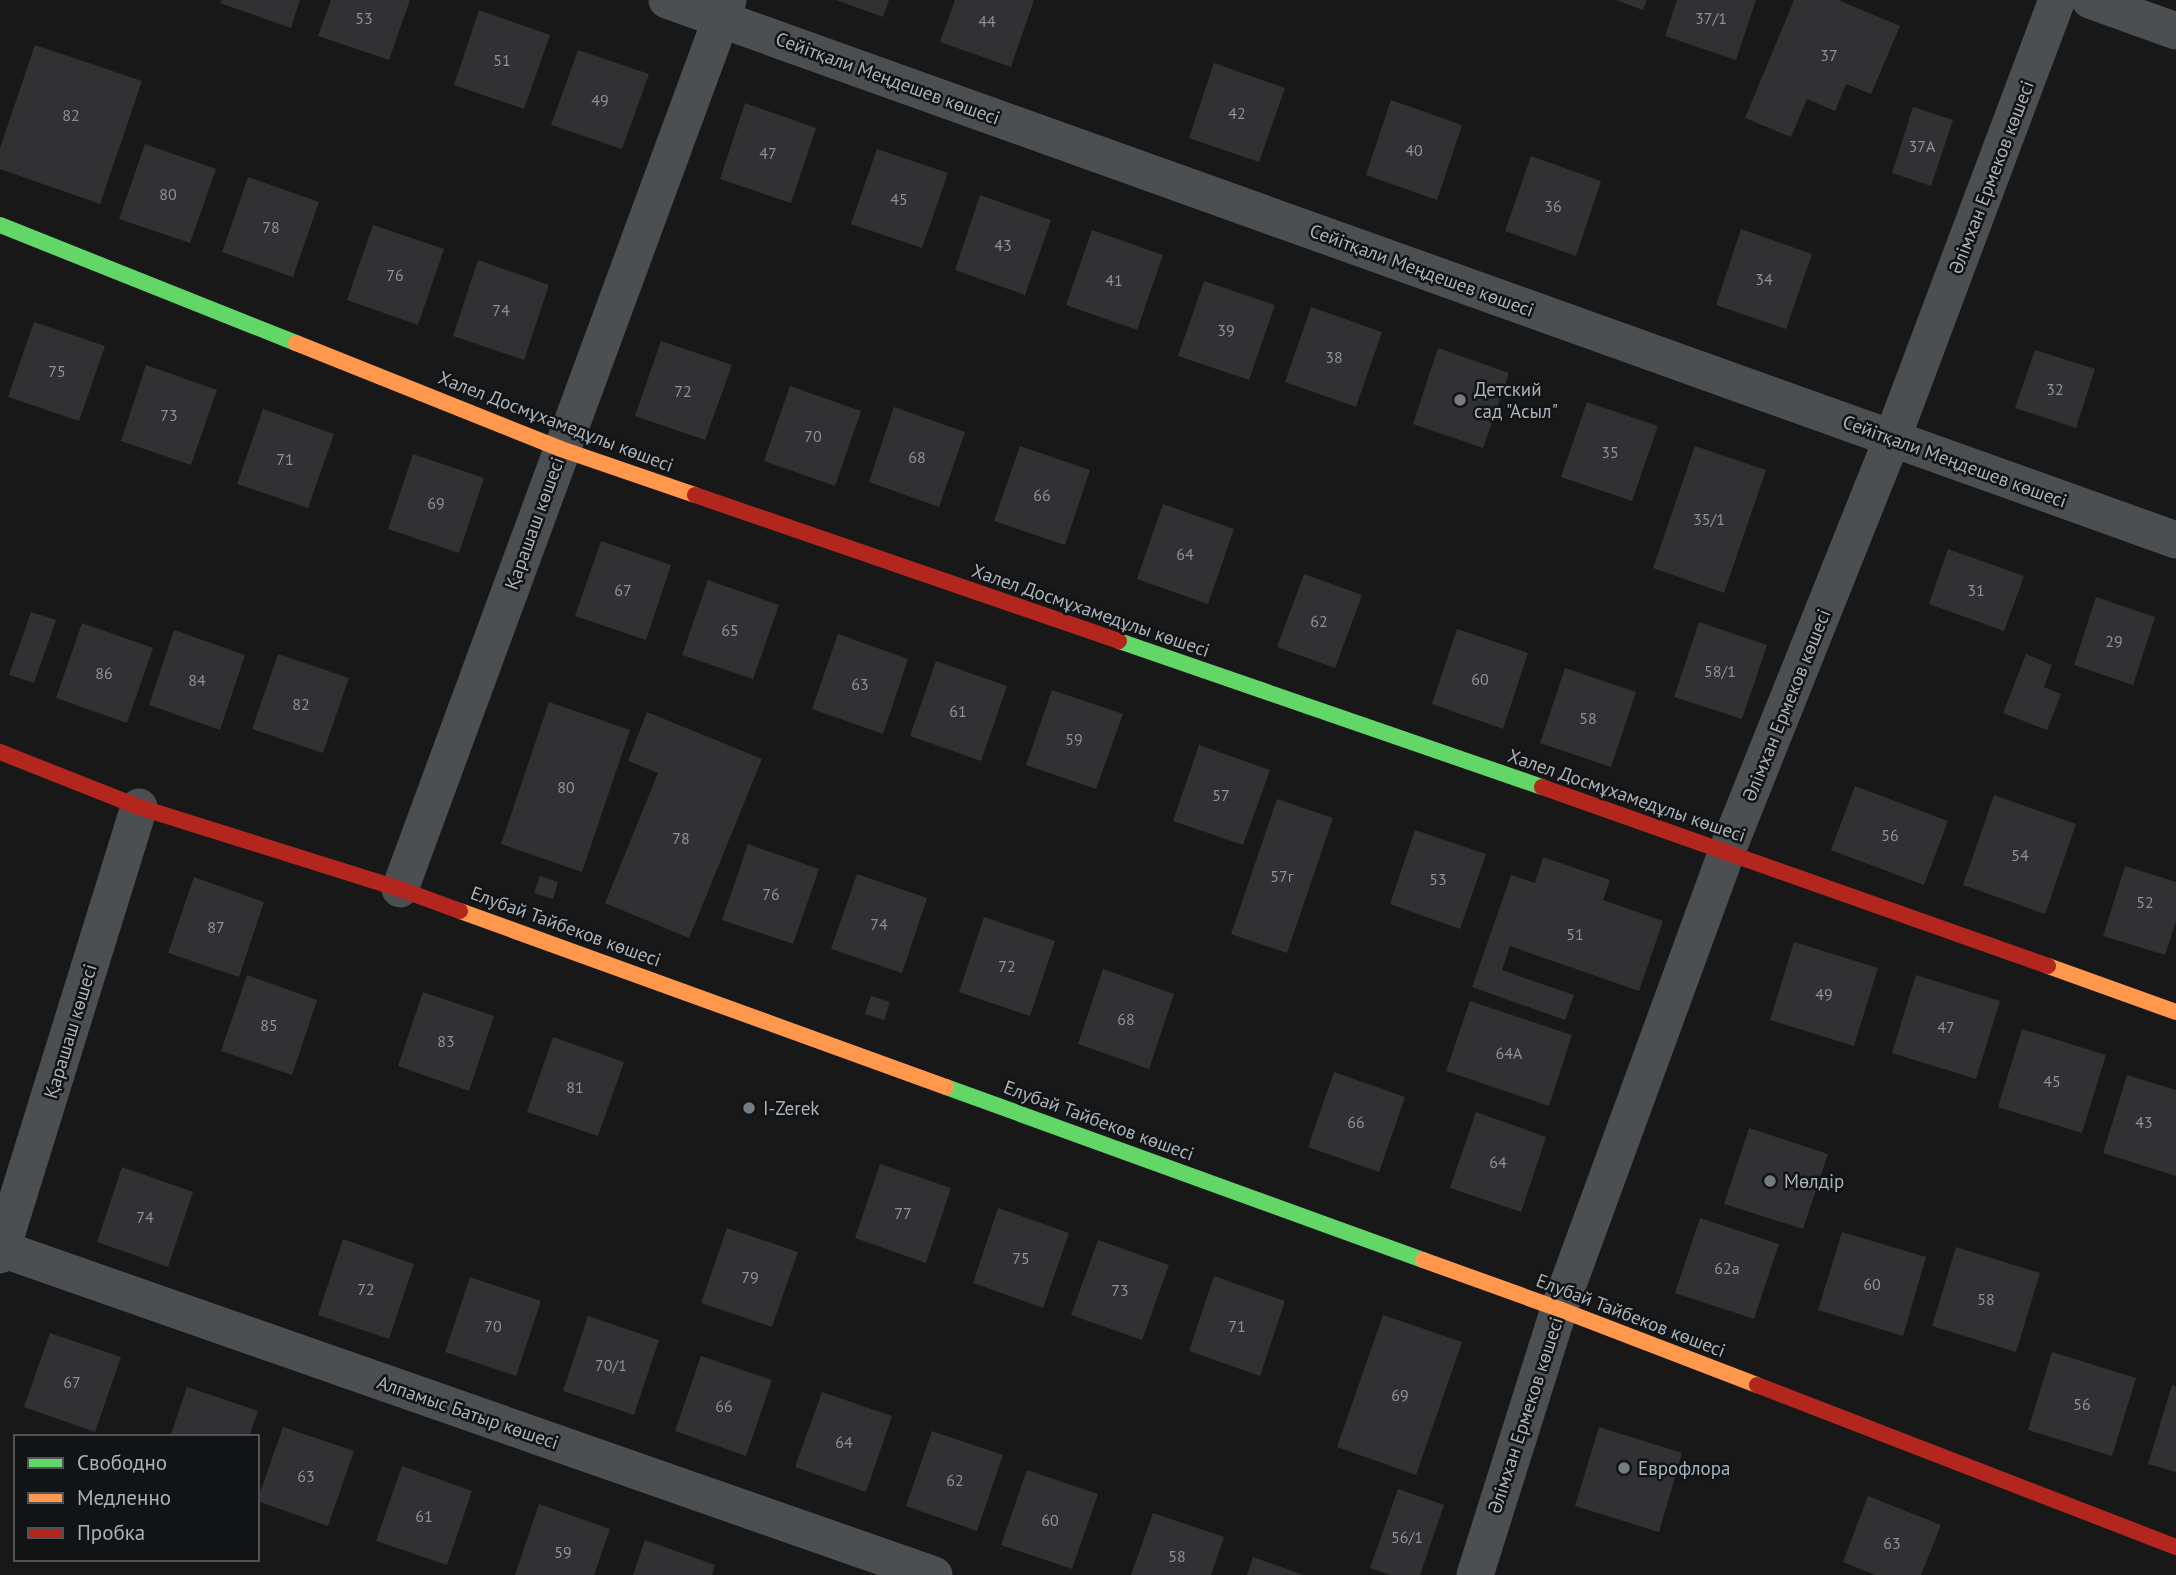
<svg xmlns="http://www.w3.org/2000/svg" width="2176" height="1575" viewBox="0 0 2176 1575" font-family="'PT Sans',sans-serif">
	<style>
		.building { fill: #313133 }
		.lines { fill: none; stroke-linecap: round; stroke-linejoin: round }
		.street { stroke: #4c4f52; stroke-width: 37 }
		.fast { stroke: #63d668; stroke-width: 16 }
		.slow { stroke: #ff974d; stroke-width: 16 }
		.jam { stroke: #b3261e; stroke-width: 16 }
		.poi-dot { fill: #767d82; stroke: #121315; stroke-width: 2.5 }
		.labels { text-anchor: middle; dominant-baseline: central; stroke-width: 5; stroke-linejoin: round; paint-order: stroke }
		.number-label { font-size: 16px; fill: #8b9298 }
		.street-label { font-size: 19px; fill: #a9b3ba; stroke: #121315 }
		.poi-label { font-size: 19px; fill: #a9b3ba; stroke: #121315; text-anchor: start }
	</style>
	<rect width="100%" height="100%" fill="#181819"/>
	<g class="building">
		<polygon points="221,0 300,0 291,28 220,3"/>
		<polygon points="331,0 410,0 389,60 318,36"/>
		<polygon points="836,0 889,0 883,17"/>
		<polygon points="955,0 1034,0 1011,67 940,42"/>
		<polygon points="1616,0 1647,0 1643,10"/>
		<polygon points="1677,0 1756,0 1736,60 1665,36"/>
		<polygon points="1794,0 1838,0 1900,26 1871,94 1846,84 1835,111 1807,99 1791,137 1745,118"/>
		<polygon points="479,10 550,35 524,109 454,85"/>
		<polygon points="35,45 142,81 100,204 0,169 0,148"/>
		<polygon points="578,50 649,74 622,149 551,125"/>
		<polygon points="1214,63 1285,88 1259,162 1189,138"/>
		<polygon points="1391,100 1462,125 1437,200 1366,175"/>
		<polygon points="745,103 816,128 791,203 720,179"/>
		<polygon points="1913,107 1953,120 1931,186 1892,173"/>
		<polygon points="145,144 216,169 190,243 119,219"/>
		<polygon points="877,149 948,173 922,248 851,224"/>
		<polygon points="1531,156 1601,181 1576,256 1505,231"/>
		<polygon points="248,177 319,202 293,277 222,252"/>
		<polygon points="980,195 1051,220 1025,295 955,270"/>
		<polygon points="373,225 444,249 418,325 347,300"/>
		<polygon points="1741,229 1812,254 1786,329 1716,305"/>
		<polygon points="1092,230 1163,255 1137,330 1066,305"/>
		<polygon points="478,260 549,285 524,360 453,336"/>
		<polygon points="1204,281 1275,305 1249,380 1178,356"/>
		<polygon points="1311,307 1382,332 1356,407 1285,382"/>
		<polygon points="34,322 105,346 79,421 8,397"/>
		<polygon points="661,341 732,365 705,440 635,416"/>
		<polygon points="1438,348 1509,373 1483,448 1413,424"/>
		<polygon points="2035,350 2095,369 2076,428 2015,408"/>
		<polygon points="146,365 217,390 191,465 121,441"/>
		<polygon points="790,386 861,411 835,486 764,461"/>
		<polygon points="1587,402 1658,426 1632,501 1561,477"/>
		<polygon points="894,407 965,432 939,507 869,482"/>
		<polygon points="263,409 334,434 308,508 237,484"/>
		<polygon points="1020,446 1090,470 1065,545 994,521"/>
		<polygon points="1695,446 1766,470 1724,593 1653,568"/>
		<polygon points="413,454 484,478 459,553 388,529"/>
		<polygon points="1163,504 1234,529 1208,604 1137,579"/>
		<polygon points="601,541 671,565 646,640 575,616"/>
		<polygon points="1948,549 2024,576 2004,631 1929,604"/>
		<polygon points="1304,574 1362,595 1335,668 1277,647"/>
		<polygon points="708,580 779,605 753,679 682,655"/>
		<polygon points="2096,597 2155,617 2133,685 2074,665"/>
		<polygon points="31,612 56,620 34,683 9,675"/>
		<polygon points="1699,622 1767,645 1742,719 1674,697"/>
		<polygon points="82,623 153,648 127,723 56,698"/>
		<polygon points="1457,629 1528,653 1503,729 1432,704"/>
		<polygon points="174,630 245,655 220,730 149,705"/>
		<polygon points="838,634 908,659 883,734 812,709"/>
		<polygon points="278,654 349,678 323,753 252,729"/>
		<polygon points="2026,654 2052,665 2044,687 2061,694 2047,730 2003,713"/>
		<polygon points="936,661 1007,686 981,761 910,736"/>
		<polygon points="1565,668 1636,692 1611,767 1540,743"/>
		<polygon points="1052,690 1123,714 1096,789 1026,765"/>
		<polygon points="549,702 630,730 582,872 501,844"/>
		<polygon points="647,712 762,759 689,938 605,903 658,773 628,761"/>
		<polygon points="1199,745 1270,770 1243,845 1173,821"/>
		<polygon points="1855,786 1948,821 1924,885 1831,850"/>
		<polygon points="1994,795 2076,824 2045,914 1963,885"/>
		<polygon points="1277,799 1333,818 1287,953 1231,934"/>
		<polygon points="1415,830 1486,854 1460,929 1390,904"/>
		<polygon points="748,844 819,869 793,944 722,920"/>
		<polygon points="1543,857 1610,880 1603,900 1663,921 1639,991 1510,946 1502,970 1574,995 1565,1020 1472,987 1511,875 1535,883"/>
		<polygon points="2125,866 2176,882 2176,921 2165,955 2103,936"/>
		<polygon points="857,874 927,898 902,973 831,949"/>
		<polygon points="540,876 558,882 553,899 534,893"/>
		<polygon points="194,877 264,902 239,977 168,953"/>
		<polygon points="984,917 1055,941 1030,1016 959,992"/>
		<polygon points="1794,942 1878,968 1854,1046 1770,1020"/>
		<polygon points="1103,969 1174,994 1149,1069 1078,1044"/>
		<polygon points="247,975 317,1000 292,1075 221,1051"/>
		<polygon points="1916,975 2000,1001 1976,1079 1892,1053"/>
		<polygon points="423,992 494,1016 469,1091 398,1066"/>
		<polygon points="871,996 890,1002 884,1020 865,1014"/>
		<polygon points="1470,1001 1572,1035 1549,1106 1446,1071"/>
		<polygon points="2022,1029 2106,1055 2082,1133 1998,1107"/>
		<polygon points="553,1037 624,1062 598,1136 527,1112"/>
		<polygon points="1334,1072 1405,1097 1379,1172 1308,1147"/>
		<polygon points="2127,1075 2176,1090 2176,1176 2103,1153"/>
		<polygon points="1476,1112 1546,1137 1521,1212 1450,1188"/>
		<polygon points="1749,1128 1828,1154 1803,1229 1724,1204"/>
		<polygon points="880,1164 951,1188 926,1263 855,1238"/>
		<polygon points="122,1167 193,1192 168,1267 97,1242"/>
		<polygon points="998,1208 1069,1233 1043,1308 973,1283"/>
		<polygon points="1700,1218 1779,1244 1754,1319 1675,1293"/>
		<polygon points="727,1228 798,1252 772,1327 701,1303"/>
		<polygon points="1842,1232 1926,1257 1903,1336 1818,1310"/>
		<polygon points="343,1239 414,1264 389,1339 318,1315"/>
		<polygon points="1098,1240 1169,1265 1142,1340 1071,1315"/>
		<polygon points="1956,1247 2040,1273 2016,1352 1932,1326"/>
		<polygon points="1214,1276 1285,1301 1260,1376 1189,1351"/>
		<polygon points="470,1277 541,1301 516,1376 445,1352"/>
		<polygon points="1383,1315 1462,1342 1416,1475 1337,1447"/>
		<polygon points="588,1316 659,1340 634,1415 563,1391"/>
		<polygon points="50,1333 121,1357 95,1432 24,1407"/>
		<polygon points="2052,1352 2136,1378 2112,1456 2028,1430"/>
		<polygon points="701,1356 772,1380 746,1456 675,1431"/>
		<polygon points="2172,1385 2176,1387 2176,1472 2148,1464"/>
		<polygon points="187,1387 258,1411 249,1437 170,1437"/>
		<polygon points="822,1392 892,1416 866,1492 795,1467"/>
		<polygon points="283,1427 354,1451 328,1526 257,1501"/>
		<polygon points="1599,1427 1682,1453 1659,1532 1575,1506"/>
		<polygon points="932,1431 1003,1455 977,1531 906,1506"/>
		<polygon points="402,1466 472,1491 447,1565 376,1541"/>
		<polygon points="1027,1470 1098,1494 1072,1569 1001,1545"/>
		<polygon points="1398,1489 1444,1505 1420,1575 1390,1575 1370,1568"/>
		<polygon points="1868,1496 1941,1525 1921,1575 1875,1575 1843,1562"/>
		<polygon points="539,1504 610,1529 594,1575 515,1575"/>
		<polygon points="1153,1513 1224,1537 1211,1575 1131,1575"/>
		<polygon points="645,1540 715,1565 712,1575 633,1575"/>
		<polygon points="1253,1557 1303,1575 1247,1575"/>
	</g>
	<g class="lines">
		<g class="street">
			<polyline points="667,0 2176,540"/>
			<polyline points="2090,0 2176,31"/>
			<polyline points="400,889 728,0"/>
			<polyline points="2,1249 934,1575"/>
			<polyline points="0,1255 139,807"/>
			<polyline points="1475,1575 1559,1309 1727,851 1892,439 2057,0"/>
		</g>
		<g class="fast">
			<polyline points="0,225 296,343"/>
			<polyline points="1119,641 1542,787"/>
			<polyline points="946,1087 1423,1260"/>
		</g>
		<g class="slow">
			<polyline points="296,343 561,449 695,495"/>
			<polyline points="460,911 946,1087"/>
			<polyline points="2048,966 2176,1012"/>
			<polyline points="1423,1260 1559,1309 1757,1385"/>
		</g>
		<g class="jam">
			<polyline points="695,495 1119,641"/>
			<polyline points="0,752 139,807 400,889 460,911"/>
			<polyline points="1542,787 2048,966"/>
			<polyline points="1757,1385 2176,1547"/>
		</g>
	</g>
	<g class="poi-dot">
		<circle cx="1460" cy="400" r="7"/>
		<circle cx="749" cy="1108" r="7"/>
		<circle cx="1770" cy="1181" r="7"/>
		<circle cx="1624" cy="1468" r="7"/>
	</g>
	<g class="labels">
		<g class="number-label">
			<text x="364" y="18">53</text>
			<text x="1711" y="18">37/1</text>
			<text x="987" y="21">44</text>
			<text x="1829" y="55">37</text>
			<text x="502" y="60">51</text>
			<text x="600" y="100">49</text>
			<text x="1237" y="113">42</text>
			<text x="71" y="115">82</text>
			<text x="1922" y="146">37А</text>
			<text x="1414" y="150">40</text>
			<text x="768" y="153">47</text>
			<text x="168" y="194">80</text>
			<text x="899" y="199">45</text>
			<text x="1553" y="206">36</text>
			<text x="271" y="227">78</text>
			<text x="1003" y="245">43</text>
			<text x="395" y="275">76</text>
			<text x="1764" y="279">34</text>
			<text x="1114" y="280">41</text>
			<text x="501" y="310">74</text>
			<text x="1226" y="330">39</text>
			<text x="1334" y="357">38</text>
			<text x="57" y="371">75</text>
			<text x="2055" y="389">32</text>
			<text x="683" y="391">72</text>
			<text x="169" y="415">73</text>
			<text x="813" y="436">70</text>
			<text x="1610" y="452">35</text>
			<text x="917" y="457">68</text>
			<text x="285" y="459">71</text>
			<text x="1042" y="495">66</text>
			<text x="436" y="503">69</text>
			<text x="1709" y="519">35/1</text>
			<text x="1185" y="554">64</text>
			<text x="623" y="590">67</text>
			<text x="1976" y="590">31</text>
			<text x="1319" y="621">62</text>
			<text x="730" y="630">65</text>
			<text x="2114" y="641">29</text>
			<text x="1720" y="671">58/1</text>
			<text x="104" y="673">86</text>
			<text x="1480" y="679">60</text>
			<text x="197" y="680">84</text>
			<text x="860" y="684">63</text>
			<text x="301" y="704">82</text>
			<text x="958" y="711">61</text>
			<text x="1588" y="718">58</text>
			<text x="1074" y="739">59</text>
			<text x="566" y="787">80</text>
			<text x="1221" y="795">57</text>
			<text x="1890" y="835">56</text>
			<text x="681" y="838">78</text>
			<text x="2020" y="855">54</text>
			<text x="1282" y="876">57г</text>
			<text x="1438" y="879">53</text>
			<text x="771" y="894">76</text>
			<text x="2145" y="902">52</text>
			<text x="879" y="924">74</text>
			<text x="216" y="927">87</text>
			<text x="1575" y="934">51</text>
			<text x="1007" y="966">72</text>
			<text x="1824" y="994">49</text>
			<text x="1126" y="1019">68</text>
			<text x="269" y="1025">85</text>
			<text x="1946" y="1027">47</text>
			<text x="446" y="1041">83</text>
			<text x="1509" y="1053">64А</text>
			<text x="2052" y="1081">45</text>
			<text x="575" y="1087">81</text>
			<text x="1356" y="1122">66</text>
			<text x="2144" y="1122">43</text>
			<text x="1498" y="1162">64</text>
			<text x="903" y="1213">77</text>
			<text x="145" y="1217">74</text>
			<text x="1021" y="1258">75</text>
			<text x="1727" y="1268">62а</text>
			<text x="750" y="1277">79</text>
			<text x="1872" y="1284">60</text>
			<text x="366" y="1289">72</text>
			<text x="1120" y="1290">73</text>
			<text x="1986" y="1299">58</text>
			<text x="493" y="1326">70</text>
			<text x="1237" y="1326">71</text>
			<text x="611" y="1365">70/1</text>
			<text x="72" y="1382">67</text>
			<text x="1400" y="1395">69</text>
			<text x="2082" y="1404">56</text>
			<text x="724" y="1406">66</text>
			<text x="844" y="1442">64</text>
			<text x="306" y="1476">63</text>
			<text x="955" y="1480">62</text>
			<text x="424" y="1516">61</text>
			<text x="1050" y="1520">60</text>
			<text x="1407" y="1537">56/1</text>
			<text x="1892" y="1543">63</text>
			<text x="563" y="1552">59</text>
			<text x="1177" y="1556">58</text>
		</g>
		<g class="street-label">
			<text transform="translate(888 78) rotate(20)">Сейітқали Меңдешев көшесі</text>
			<text transform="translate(1991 177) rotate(-69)">Әлімхан Ермеков көшесі</text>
			<text transform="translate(1422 270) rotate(20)">Сейітқали Меңдешев көшесі</text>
			<text transform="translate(556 421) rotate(21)">Халел Досмұхамедұлы көшесі</text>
			<text transform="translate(1955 461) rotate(20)">Сейітқали Меңдешев көшесі</text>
			<text transform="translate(534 523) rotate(-70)">Қарашаш көшесі</text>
			<text transform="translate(1091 610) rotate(19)">Халел Досмұхамедұлы көшесі</text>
			<text transform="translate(1786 705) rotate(-68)">Әлімхан Ермеков көшесі</text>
			<text transform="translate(1627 795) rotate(19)">Халел Досмұхамедұлы көшесі</text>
			<text transform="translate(566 926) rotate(20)">Елубай Тайбеков көшесі</text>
			<text transform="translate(70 1031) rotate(-73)">Қарашаш көшесі</text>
			<text transform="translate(1099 1120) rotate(20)">Елубай Тайбеков көшесі</text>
			<text transform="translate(1631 1315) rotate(21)">Елубай Тайбеков көшесі</text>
			<text transform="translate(468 1412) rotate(19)">Алпамыс Батыр көшесі</text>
			<text transform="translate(1525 1415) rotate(-72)">Әлімхан Ермеков көшесі</text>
		</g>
		<g class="poi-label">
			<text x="1474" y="389">Детский<tspan x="1474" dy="22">сад "Асыл"</tspan></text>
			<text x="763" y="1108">I-Zerek</text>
			<text x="1784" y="1181">Мөлдір</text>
			<text x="1638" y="1468">Еврофлора</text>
		</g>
	</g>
	<rect x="14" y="1435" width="245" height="126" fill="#121315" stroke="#4e5357" stroke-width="2"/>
	<rect x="28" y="1458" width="35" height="10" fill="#63d668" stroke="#4e5357" stroke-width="2"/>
	<text x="77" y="1470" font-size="21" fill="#a9b3ba">Свободно</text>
	<rect x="28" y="1493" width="35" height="10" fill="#ff974d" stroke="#4e5357" stroke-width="2"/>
	<text x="77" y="1505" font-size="21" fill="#a9b3ba">Медленно</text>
	<rect x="28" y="1528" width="35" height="10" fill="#b3261e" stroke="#4e5357" stroke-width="2"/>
	<text x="77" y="1540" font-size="21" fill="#a9b3ba">Пробка</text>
</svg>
